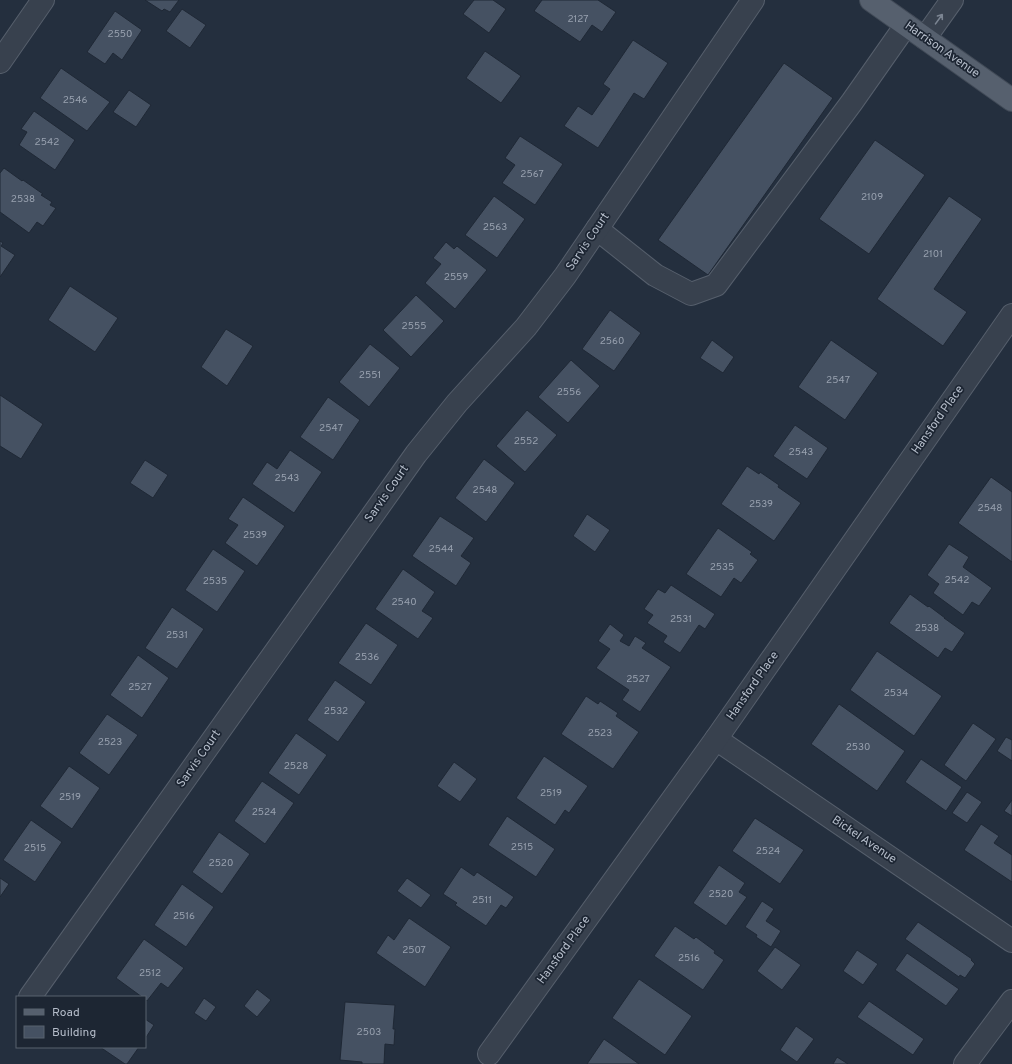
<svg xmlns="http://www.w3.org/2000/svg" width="1012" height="1064" viewBox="0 0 1012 1064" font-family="Overpass,sans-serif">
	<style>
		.building { fill: #455162; stroke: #1f2835 }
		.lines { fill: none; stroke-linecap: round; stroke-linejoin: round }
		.minor-casing { stroke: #565f6c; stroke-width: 24 }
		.major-casing { stroke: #414a57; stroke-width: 24 }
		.minor { stroke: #38414e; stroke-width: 22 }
		.major { stroke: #56606e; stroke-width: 22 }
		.oneway { stroke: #7c8592 }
		.labels { text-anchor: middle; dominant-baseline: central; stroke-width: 3.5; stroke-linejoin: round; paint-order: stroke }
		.number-label { font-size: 10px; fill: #98a1af }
		.street-label { font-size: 12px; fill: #b4bcc9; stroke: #1d2633 }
	</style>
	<rect width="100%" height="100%" fill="#242f3e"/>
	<g class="building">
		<polygon points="145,0 179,0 170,12 164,9 162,11"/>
		<polygon points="474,0 493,0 506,9 489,33 463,14"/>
		<polygon points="542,0 598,0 616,12 602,32 592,25 580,42 534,11"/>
		<polygon points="182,9 206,25 190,48 166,31"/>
		<polygon points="115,11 142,30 122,60 113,53 105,64 87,52"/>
		<polygon points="633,40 668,63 644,99 634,93 598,148 564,126 578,106 592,115 610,89 603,84"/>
		<polygon points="485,51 521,76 501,103 466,78"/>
		<polygon points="784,63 833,98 708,275 658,240"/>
		<polygon points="61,68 110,102 87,131 40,98"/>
		<polygon points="129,90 151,105 136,127 113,112"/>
		<polygon points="34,111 75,140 55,170 19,145 27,132 21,129"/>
		<polygon points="520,136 563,164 535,205 502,183 515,165 505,158"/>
		<polygon points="875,140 925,175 869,254 819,219"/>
		<polygon points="4,168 22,181 23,180 43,194 41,195 52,202 50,205 56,208 43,226 37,222 29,233 0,212 0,173"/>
		<polygon points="494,196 525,219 497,258 465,235"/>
		<polygon points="949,196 982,219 934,289 967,312 943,346 877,299"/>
		<polygon points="0,241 3,243 1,246 15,255 0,277"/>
		<polygon points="446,242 454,249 457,246 487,270 455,309 425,283 441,264 433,258"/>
		<polygon points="70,286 118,318 95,352 48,320"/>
		<polygon points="416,295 444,321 411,357 383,330"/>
		<polygon points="610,310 641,333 614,371 582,349"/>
		<polygon points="226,329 253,346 227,386 201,367"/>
		<polygon points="712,340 734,357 723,373 700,358"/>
		<polygon points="831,340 878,373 845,420 798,387"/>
		<polygon points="370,344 400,368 369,407 339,382"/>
		<polygon points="571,360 600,386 568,423 538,397"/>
		<polygon points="0,395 43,424 21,459 0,446"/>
		<polygon points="328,397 360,420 333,460 300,437"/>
		<polygon points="527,410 557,435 525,472 496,446"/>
		<polygon points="795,425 828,448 807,479 773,456"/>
		<polygon points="290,450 322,472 294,513 252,484 267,462 277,469"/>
		<polygon points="484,459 515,483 486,522 455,498"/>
		<polygon points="145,460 168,475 153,498 130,483"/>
		<polygon points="747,466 759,474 760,472 779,485 778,487 801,503 774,541 721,504"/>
		<polygon points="991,477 1012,492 1012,562 958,523"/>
		<polygon points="243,497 285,526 257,566 225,543 238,525 228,519"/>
		<polygon points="587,514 610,530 595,552 573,536"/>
		<polygon points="440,516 474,538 461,556 471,563 456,586 412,556"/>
		<polygon points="718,528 752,552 750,554 758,560 741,583 734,578 721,597 686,574"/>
		<polygon points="949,544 969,557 963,567 992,588 979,606 972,602 963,615 933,593 939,584 927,575"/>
		<polygon points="213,549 245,571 217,612 185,590"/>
		<polygon points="403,569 435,592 422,611 433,618 418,639 375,609"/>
		<polygon points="671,585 715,614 705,629 699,625 680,653 663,642 667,636 647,623 653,615 644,609 658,589 665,593"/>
		<polygon points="910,594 928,607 929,606 945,618 944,618 965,633 952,652 945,648 938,658 889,623"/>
		<polygon points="172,607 204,629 177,669 145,648"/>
		<polygon points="366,623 398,645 371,685 338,663"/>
		<polygon points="610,624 624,635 620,641 629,646 635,636 646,643 642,648 671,667 640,712 622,700 629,690 596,668 610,649 598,641"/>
		<polygon points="877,651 942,696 914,736 850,690"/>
		<polygon points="138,655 169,678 142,718 110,695"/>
		<polygon points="335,680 366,702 338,742 307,720"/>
		<polygon points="586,696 598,704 600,701 618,713 616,716 639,732 613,769 561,734"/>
		<polygon points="839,704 905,751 877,791 811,744"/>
		<polygon points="107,714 138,735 109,775 79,753"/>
		<polygon points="973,723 996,739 966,781 944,765"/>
		<polygon points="296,733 327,755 299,795 268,773"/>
		<polygon points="1006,737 1012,740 1012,761 997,751"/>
		<polygon points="544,756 588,786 569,813 565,810 555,825 516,798"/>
		<polygon points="921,759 962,787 946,811 905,782"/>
		<polygon points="454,762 477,779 460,802 437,786"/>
		<polygon points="69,766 100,788 72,829 40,806"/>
		<polygon points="262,781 294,803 265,844 234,821"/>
		<polygon points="967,792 982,802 967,823 952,813"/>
		<polygon points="1012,800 1012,816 1004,811"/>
		<polygon points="507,816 555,849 536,877 488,845"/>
		<polygon points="755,818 804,850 780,884 732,851"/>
		<polygon points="31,820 62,842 35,882 3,860"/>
		<polygon points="981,824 999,836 994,843 1012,855 1012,882 964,850"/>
		<polygon points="219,832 250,854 222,894 192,872"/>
		<polygon points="719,865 745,883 739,892 747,897 726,926 693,903"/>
		<polygon points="461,867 474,876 477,872 514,897 506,908 501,905 486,926 455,905 457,903 443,894"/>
		<polygon points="0,878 9,884 0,897"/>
		<polygon points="407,878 431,895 421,908 397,891"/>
		<polygon points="182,884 214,907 186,947 154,925"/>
		<polygon points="762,901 774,909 766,921 781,931 771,947 756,937 757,935 745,927"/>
		<polygon points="409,918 451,947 425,987 376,953 388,935 394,940"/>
		<polygon points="918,922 972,959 971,960 975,964 965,978 960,975 959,977 905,939"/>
		<polygon points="675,926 694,939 696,937 715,951 714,953 724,960 703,990 654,956"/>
		<polygon points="144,939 184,968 168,988 161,983 147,1001 145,999 145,997 142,997 116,978"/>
		<polygon points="775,947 801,965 782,990 757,971"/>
		<polygon points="857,950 878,964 863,985 843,971"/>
		<polygon points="907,953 959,989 946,1006 895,970"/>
		<polygon points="639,979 692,1016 665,1055 612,1018"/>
		<polygon points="257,989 271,1000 257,1017 244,1006"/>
		<polygon points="204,998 216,1007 206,1021 194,1013"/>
		<polygon points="869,1001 924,1039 913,1055 857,1017"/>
		<polygon points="345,1002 395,1005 393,1029 395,1029 394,1045 385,1044 384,1064 362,1064 362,1062 340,1060"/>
		<polygon points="145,1019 154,1025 145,1039"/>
		<polygon points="796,1026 814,1039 797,1062 780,1050"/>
		<polygon points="604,1039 639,1064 587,1064"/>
		<polygon points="100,1047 139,1047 127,1064 125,1064"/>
		<polygon points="837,1057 848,1064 833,1064"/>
	</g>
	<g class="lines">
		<g class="minor-casing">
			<g id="minor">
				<polyline points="925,38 952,0"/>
				<polyline points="0,62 43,0"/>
				<polyline points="597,229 655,275 691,294 716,285 852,102 906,25"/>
				<polyline points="716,739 1012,941"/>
				<polyline points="30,997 416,454 457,403 526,327 565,276 753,0"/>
				<polyline points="489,1054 716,739 1012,315"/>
				<polyline points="965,1064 1012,1001"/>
			</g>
		</g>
		<g class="major-casing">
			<polyline id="major" points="871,0 1012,100"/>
		</g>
		<use href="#minor" class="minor"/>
		<use href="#major" class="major"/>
	</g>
	<defs><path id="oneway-shaft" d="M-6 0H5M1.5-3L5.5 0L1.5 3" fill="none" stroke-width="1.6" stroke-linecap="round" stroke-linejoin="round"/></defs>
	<use class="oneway" href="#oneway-shaft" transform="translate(939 19) rotate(-54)"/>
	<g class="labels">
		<g class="number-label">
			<text x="578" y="19">2127</text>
			<text x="120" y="34">2550</text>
			<text x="75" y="100">2546</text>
			<text x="47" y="142">2542</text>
			<text x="532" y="174">2567</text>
			<text x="872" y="197">2109</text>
			<text x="23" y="199">2538</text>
			<text x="495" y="227">2563</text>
			<text x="933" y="254">2101</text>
			<text x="456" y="277">2559</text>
			<text x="414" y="326">2555</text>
			<text x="612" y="341">2560</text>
			<text x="370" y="375">2551</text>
			<text x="838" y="380">2547</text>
			<text x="569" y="392">2556</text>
			<text x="331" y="428">2547</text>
			<text x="526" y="441">2552</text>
			<text x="801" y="452">2543</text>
			<text x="287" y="478">2543</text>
			<text x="485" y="490">2548</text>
			<text x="761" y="504">2539</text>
			<text x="990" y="508">2548</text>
			<text x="255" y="535">2539</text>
			<text x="441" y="549">2544</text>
			<text x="722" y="567">2535</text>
			<text x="957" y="580">2542</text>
			<text x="215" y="581">2535</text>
			<text x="404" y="602">2540</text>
			<text x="681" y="619">2531</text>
			<text x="927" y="628">2538</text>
			<text x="177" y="635">2531</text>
			<text x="367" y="657">2536</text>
			<text x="638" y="679">2527</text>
			<text x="140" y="687">2527</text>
			<text x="896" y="693">2534</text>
			<text x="336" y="711">2532</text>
			<text x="600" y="733">2523</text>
			<text x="110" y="742">2523</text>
			<text x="858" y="747">2530</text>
			<text x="296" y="766">2528</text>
			<text x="551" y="793">2519</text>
			<text x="70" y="797">2519</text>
			<text x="264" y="812">2524</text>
			<text x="522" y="847">2515</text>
			<text x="35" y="848">2515</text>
			<text x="768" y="851">2524</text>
			<text x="221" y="863">2520</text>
			<text x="721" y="894">2520</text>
			<text x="482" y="900">2511</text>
			<text x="184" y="916">2516</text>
			<text x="414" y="950">2507</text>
			<text x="689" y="958">2516</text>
			<text x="150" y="973">2512</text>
			<text x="369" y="1032">2503</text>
		</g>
		<g class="street-label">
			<text transform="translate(942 50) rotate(35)">Harrison Avenue</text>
			<text transform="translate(588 242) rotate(-56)">Sarvis Court</text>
			<text transform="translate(938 420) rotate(-55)">Hansford Place</text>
			<text transform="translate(387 494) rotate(-55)">Sarvis Court</text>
			<text transform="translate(753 686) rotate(-55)">Hansford Place</text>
			<text transform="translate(199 759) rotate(-55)">Sarvis Court</text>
			<text transform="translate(864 840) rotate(34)">Bickel Avenue</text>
			<text transform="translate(564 950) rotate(-54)">Hansford Place</text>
		</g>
	</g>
	<rect x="16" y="996" width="130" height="52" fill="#1d2633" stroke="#59626f"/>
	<rect x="24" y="1009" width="20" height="6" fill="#56606e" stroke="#59626f"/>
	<text x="52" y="1016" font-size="12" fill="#b4bcc9">Road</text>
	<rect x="24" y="1026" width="20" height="12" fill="#455162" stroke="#59626f"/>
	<text x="52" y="1036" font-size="12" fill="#b4bcc9">Building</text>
</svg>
